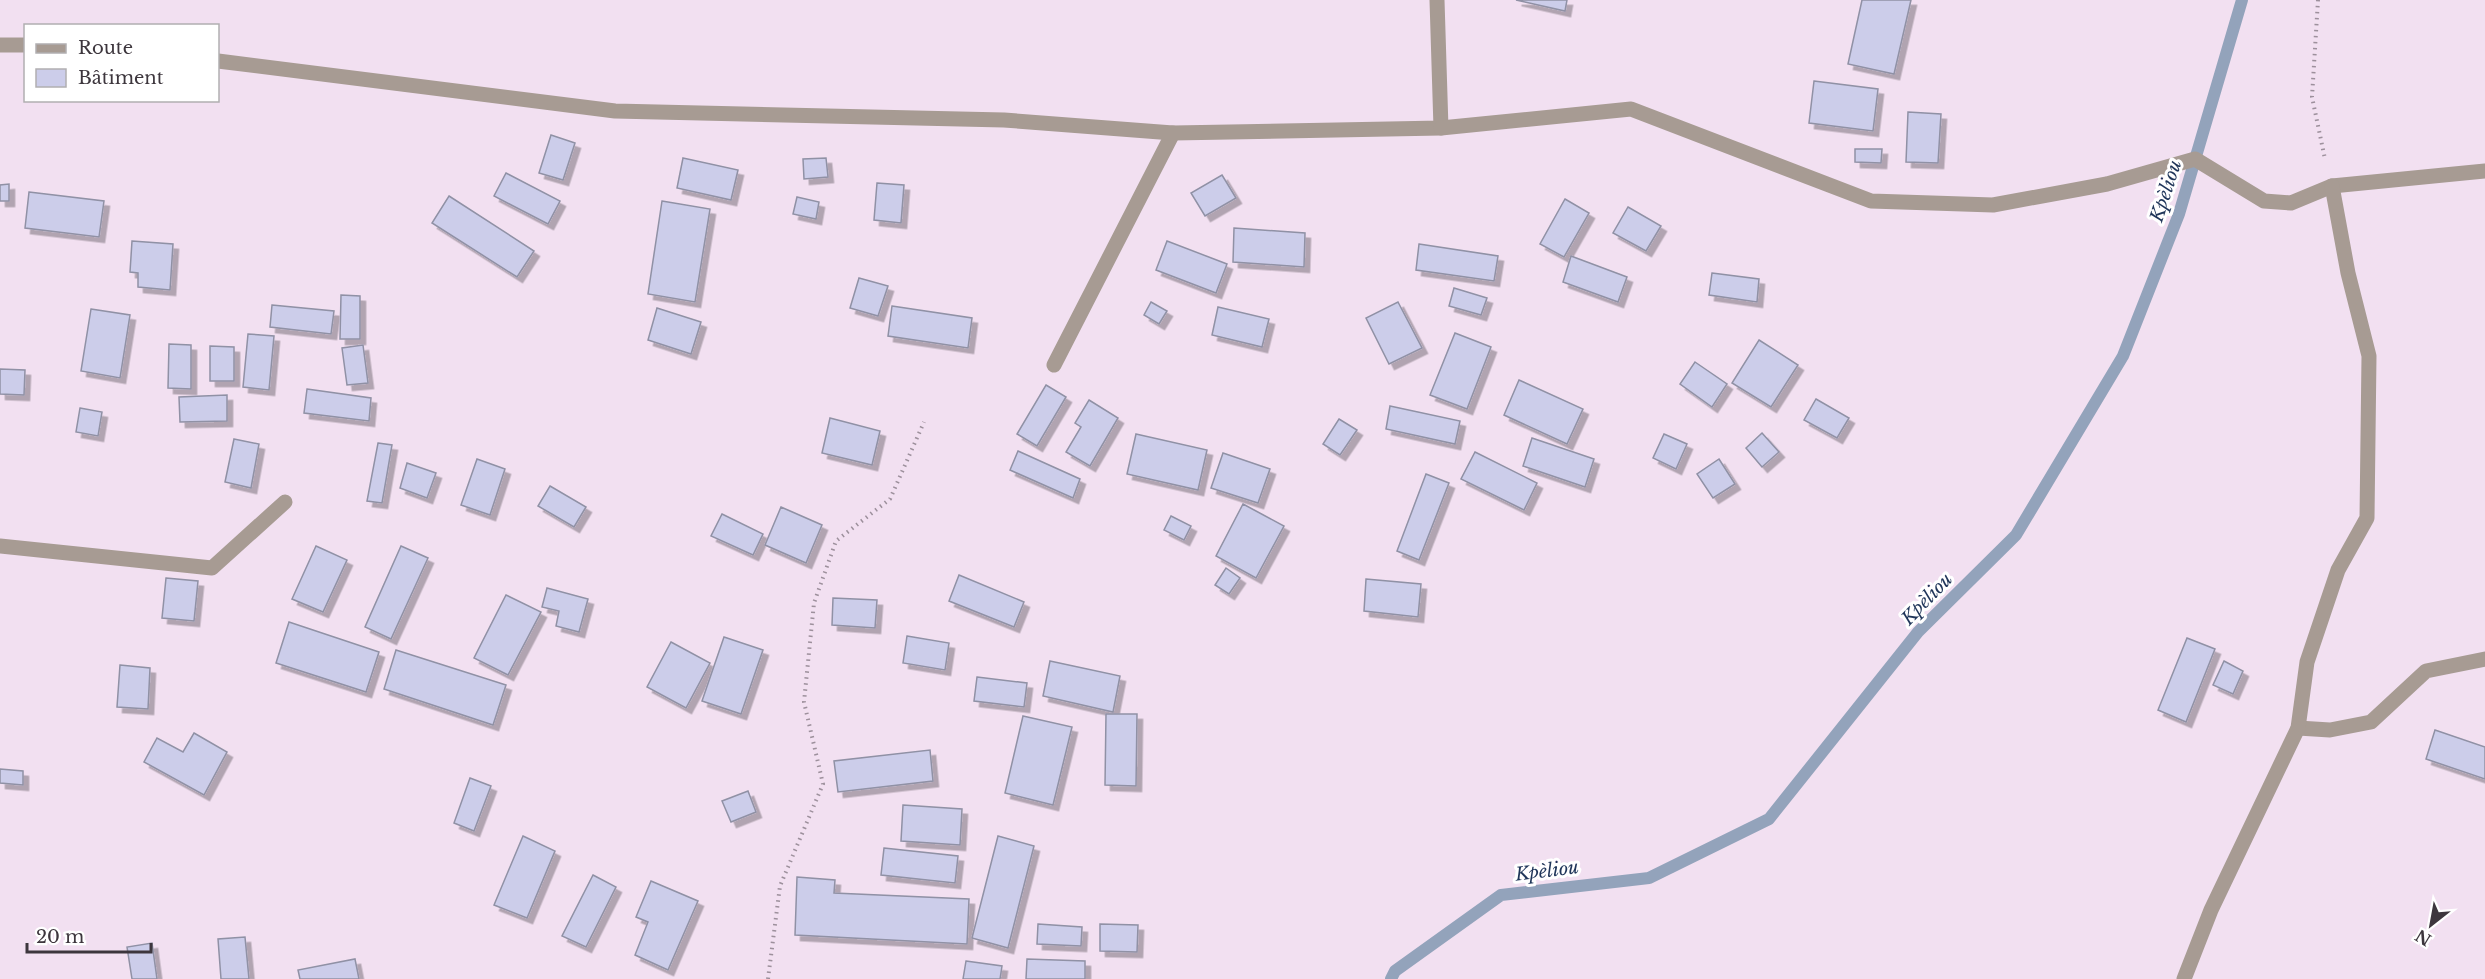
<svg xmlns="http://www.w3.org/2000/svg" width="2485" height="979" viewBox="0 0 2485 979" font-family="'Libre Baskerville',serif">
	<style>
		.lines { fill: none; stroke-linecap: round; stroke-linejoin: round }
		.stream { stroke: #93a3bb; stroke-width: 12 }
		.building { fill: #cccdea; stroke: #9091a5; stroke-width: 1.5; filter: url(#shadow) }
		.path { stroke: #9d909c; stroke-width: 4; stroke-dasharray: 1.5 4.5; stroke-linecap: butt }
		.service { stroke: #a79b93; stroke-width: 15 }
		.minor { stroke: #a79b93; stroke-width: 15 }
		.labels { text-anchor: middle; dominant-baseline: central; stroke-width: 6; stroke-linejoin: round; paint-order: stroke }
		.water-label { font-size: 18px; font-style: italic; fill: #1f3559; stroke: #fff }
	</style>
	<defs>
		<filter id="shadow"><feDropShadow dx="5.5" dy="5.5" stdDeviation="0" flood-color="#0004"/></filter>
	</defs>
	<rect width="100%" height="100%" fill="#f2e0f1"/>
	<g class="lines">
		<polyline class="stream" points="1391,979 1395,971 1501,895 1649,878 1769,819 1918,632 2016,535 2123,356 2179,214 2242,0"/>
	</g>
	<g class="building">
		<polygon points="1516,0 1567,0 1565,11"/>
		<polygon points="1862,0 1911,0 1894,74 1848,64"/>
		<polygon points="1814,81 1878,89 1873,131 1809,123"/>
		<polygon points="1908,112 1941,114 1938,163 1906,162"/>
		<polygon points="551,135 575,143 563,180 539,173"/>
		<polygon points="1855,149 1882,149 1881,163 1855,162"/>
		<polygon points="683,158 738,170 731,200 677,188"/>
		<polygon points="826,158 828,177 804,179 803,159"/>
		<polygon points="506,173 560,201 548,224 494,196"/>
		<polygon points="1222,175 1236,198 1205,216 1191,193"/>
		<polygon points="877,183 904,185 901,223 874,220"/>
		<polygon points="9,184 9,201 0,201 0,185"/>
		<polygon points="29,192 104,201 99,237 25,228"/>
		<polygon points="449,196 534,251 517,277 432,223"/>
		<polygon points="797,197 819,202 816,219 793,214"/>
		<polygon points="1565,199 1589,213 1564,257 1540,244"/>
		<polygon points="662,201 710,209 695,302 648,294"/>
		<polygon points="1628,207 1661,226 1646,251 1613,233"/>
		<polygon points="1234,228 1305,233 1304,267 1233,262"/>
		<polygon points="132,241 173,244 170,290 138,287 138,273 130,272"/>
		<polygon points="1167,241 1227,264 1216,293 1156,270"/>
		<polygon points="1419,244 1498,256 1494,281 1416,270"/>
		<polygon points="1571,256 1627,277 1618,302 1563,282"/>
		<polygon points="1712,273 1759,279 1757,302 1709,295"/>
		<polygon points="859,278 888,286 878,316 850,308"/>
		<polygon points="1454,288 1487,298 1481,315 1449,306"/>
		<polygon points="341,295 360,296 360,339 340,339"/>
		<polygon points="1151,302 1167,311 1159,324 1144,315"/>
		<polygon points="1398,302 1422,348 1389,364 1366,318"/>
		<polygon points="272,305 334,311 331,334 270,327"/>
		<polygon points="892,306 972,318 968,348 888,336"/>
		<polygon points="1218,307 1269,319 1262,347 1212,335"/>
		<polygon points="657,308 701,322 691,354 648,340"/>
		<polygon points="91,309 130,315 120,378 81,371"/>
		<polygon points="1455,333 1491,347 1467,409 1430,395"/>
		<polygon points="248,334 274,336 269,390 243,387"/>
		<polygon points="1759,340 1798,365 1771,407 1732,383"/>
		<polygon points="169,344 191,345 191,389 168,388"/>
		<polygon points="363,345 368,383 347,385 342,348"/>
		<polygon points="210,346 234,347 234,381 210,381"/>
		<polygon points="1695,362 1727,384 1712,407 1680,384"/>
		<polygon points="0,369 25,370 24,395 0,394"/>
		<polygon points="1519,380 1583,409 1567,444 1504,415"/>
		<polygon points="1046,385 1066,397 1037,446 1017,434"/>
		<polygon points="307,389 371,398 369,421 304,413"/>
		<polygon points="227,395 227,421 180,422 179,397"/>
		<polygon points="1816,399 1849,418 1837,438 1804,420"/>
		<polygon points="1089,400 1118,418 1090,466 1066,452 1081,427 1075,423"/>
		<polygon points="1390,406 1460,421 1455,444 1386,429"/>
		<polygon points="80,408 102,412 98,436 76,432"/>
		<polygon points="830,418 880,431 872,465 822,453"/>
		<polygon points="1339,419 1357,430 1340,455 1323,444"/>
		<polygon points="1762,433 1779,452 1762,467 1746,448"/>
		<polygon points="1136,434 1207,450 1198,490 1127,474"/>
		<polygon points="1664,434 1687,444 1676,469 1653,458"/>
		<polygon points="1532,438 1594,459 1585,487 1523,466"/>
		<polygon points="234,439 259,444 251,488 225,482"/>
		<polygon points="378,443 392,445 382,503 367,501"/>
		<polygon points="1018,451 1080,479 1073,498 1010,470"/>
		<polygon points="1475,452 1537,483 1524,510 1461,479"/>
		<polygon points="1223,453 1270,469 1258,503 1211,488"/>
		<polygon points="477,459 505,469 490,515 461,505"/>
		<polygon points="1719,459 1735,484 1713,498 1697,474"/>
		<polygon points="407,463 436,473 427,498 400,488"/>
		<polygon points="1426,474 1449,483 1419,560 1397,551"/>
		<polygon points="550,486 586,507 574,527 538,506"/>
		<polygon points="1243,504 1284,526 1256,578 1216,556"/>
		<polygon points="781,507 822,525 806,563 765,545"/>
		<polygon points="722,514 763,534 753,555 711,536"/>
		<polygon points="1171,516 1191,526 1184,540 1164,530"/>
		<polygon points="316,546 347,560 323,612 292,599"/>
		<polygon points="401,546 428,558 391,639 365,627"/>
		<polygon points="1226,568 1240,578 1229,594 1215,585"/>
		<polygon points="959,575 1024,602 1014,627 949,601"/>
		<polygon points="166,578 198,581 194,621 162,618"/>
		<polygon points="1366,579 1421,584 1418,617 1364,611"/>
		<polygon points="547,588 588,599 579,632 556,626 559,611 542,607"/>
		<polygon points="506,595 541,612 508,675 474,658"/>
		<polygon points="833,598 877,600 875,628 832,625"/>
		<polygon points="289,622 379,652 366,692 276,663"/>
		<polygon points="907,636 949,643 945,670 903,663"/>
		<polygon points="724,637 763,650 741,714 702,701"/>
		<polygon points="2187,638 2215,649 2186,722 2158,710"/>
		<polygon points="671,642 710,663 686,708 647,687"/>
		<polygon points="396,650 506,685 493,725 384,689"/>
		<polygon points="1050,661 1120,676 1113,712 1043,696"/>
		<polygon points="2224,661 2243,671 2233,694 2213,685"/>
		<polygon points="120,665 150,668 148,709 117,707"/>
		<polygon points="977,677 1027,683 1024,707 974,701"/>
		<polygon points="1106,714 1137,714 1136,786 1105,785"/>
		<polygon points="1023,716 1072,727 1053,805 1005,793"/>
		<polygon points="2435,730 2485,747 2485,779 2426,759"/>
		<polygon points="194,733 227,752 204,795 144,762 157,738 183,752"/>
		<polygon points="930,750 933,781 838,792 834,761"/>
		<polygon points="0,769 23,771 23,785 0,783"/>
		<polygon points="470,778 491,786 474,831 454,823"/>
		<polygon points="748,791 756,812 731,822 722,801"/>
		<polygon points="903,805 962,809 960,845 901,841"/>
		<polygon points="523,836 555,851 527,918 494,905"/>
		<polygon points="998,836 1034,846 1008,948 972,938"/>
		<polygon points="884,848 958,856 955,883 881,875"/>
		<polygon points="593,875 616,887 586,947 562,936"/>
		<polygon points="797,877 835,880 834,893 969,899 967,944 795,935"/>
		<polygon points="651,881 698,901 668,970 635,955 648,922 636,917"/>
		<polygon points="1038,924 1082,927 1081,946 1037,944"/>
		<polygon points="1100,924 1138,925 1137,952 1100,951"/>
		<polygon points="245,937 249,979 221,979 218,939"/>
		<polygon points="152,943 157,979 132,979 127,947"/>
		<polygon points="355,959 359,979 300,979 298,970"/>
		<polygon points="1027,959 1085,961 1085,979 1026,979"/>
		<polygon points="966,961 1002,966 1000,979 963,979"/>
	</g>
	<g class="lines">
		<g class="path">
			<polyline points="2318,0 2312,97 2325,159"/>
			<polyline points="768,979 780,886 823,784 804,702 814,603 836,541 890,499 924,422"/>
		</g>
		<polyline class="service" points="1054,365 1173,133"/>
		<g class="minor">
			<polyline points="0,45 26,45"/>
			<polyline points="218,61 615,111 1004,120 1173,133 1441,128 1437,0"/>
			<polyline points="1441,128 1631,109 1871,201 1993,205 2107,184 2195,159 2264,201 2291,203 2332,186 2485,171"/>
			<polyline points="0,546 212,568 285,502"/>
			<polyline points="2298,728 2330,730 2371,722 2426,671 2485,659"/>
			<polyline points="2184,979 2211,910 2298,728 2307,662 2338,570 2367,518 2369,356 2348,273 2332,186"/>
		</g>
	</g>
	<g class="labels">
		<g class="water-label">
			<text transform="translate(2166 191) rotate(-72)">Kpèliou</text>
			<text transform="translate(1927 599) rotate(-46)">Kpèliou</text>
			<text transform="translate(1547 871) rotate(-7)">Kpèliou</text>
		</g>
	</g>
	<rect x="24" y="24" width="195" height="78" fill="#ffffff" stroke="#b1afb1" stroke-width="1.5"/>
	<rect x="36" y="44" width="30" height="9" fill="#a79b93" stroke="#b1afb1" stroke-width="1.5"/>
	<text x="78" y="54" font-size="18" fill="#3d363d">Route</text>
	<rect x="36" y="69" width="30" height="18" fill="#cccdea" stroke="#b1afb1" stroke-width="1.5"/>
	<text x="78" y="84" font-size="18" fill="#3d363d">Bâtiment</text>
	<g transform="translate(2431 925) rotate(211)" stroke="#ffffff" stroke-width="4.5" paint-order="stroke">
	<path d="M0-4.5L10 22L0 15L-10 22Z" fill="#3d363d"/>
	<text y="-9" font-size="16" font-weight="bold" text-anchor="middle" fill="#3d363d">N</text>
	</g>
	<path d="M27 943v9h124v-9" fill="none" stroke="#3d363d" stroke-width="3"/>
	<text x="36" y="943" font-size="18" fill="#3d363d" stroke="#ffffff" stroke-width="4.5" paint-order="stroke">20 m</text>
</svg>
